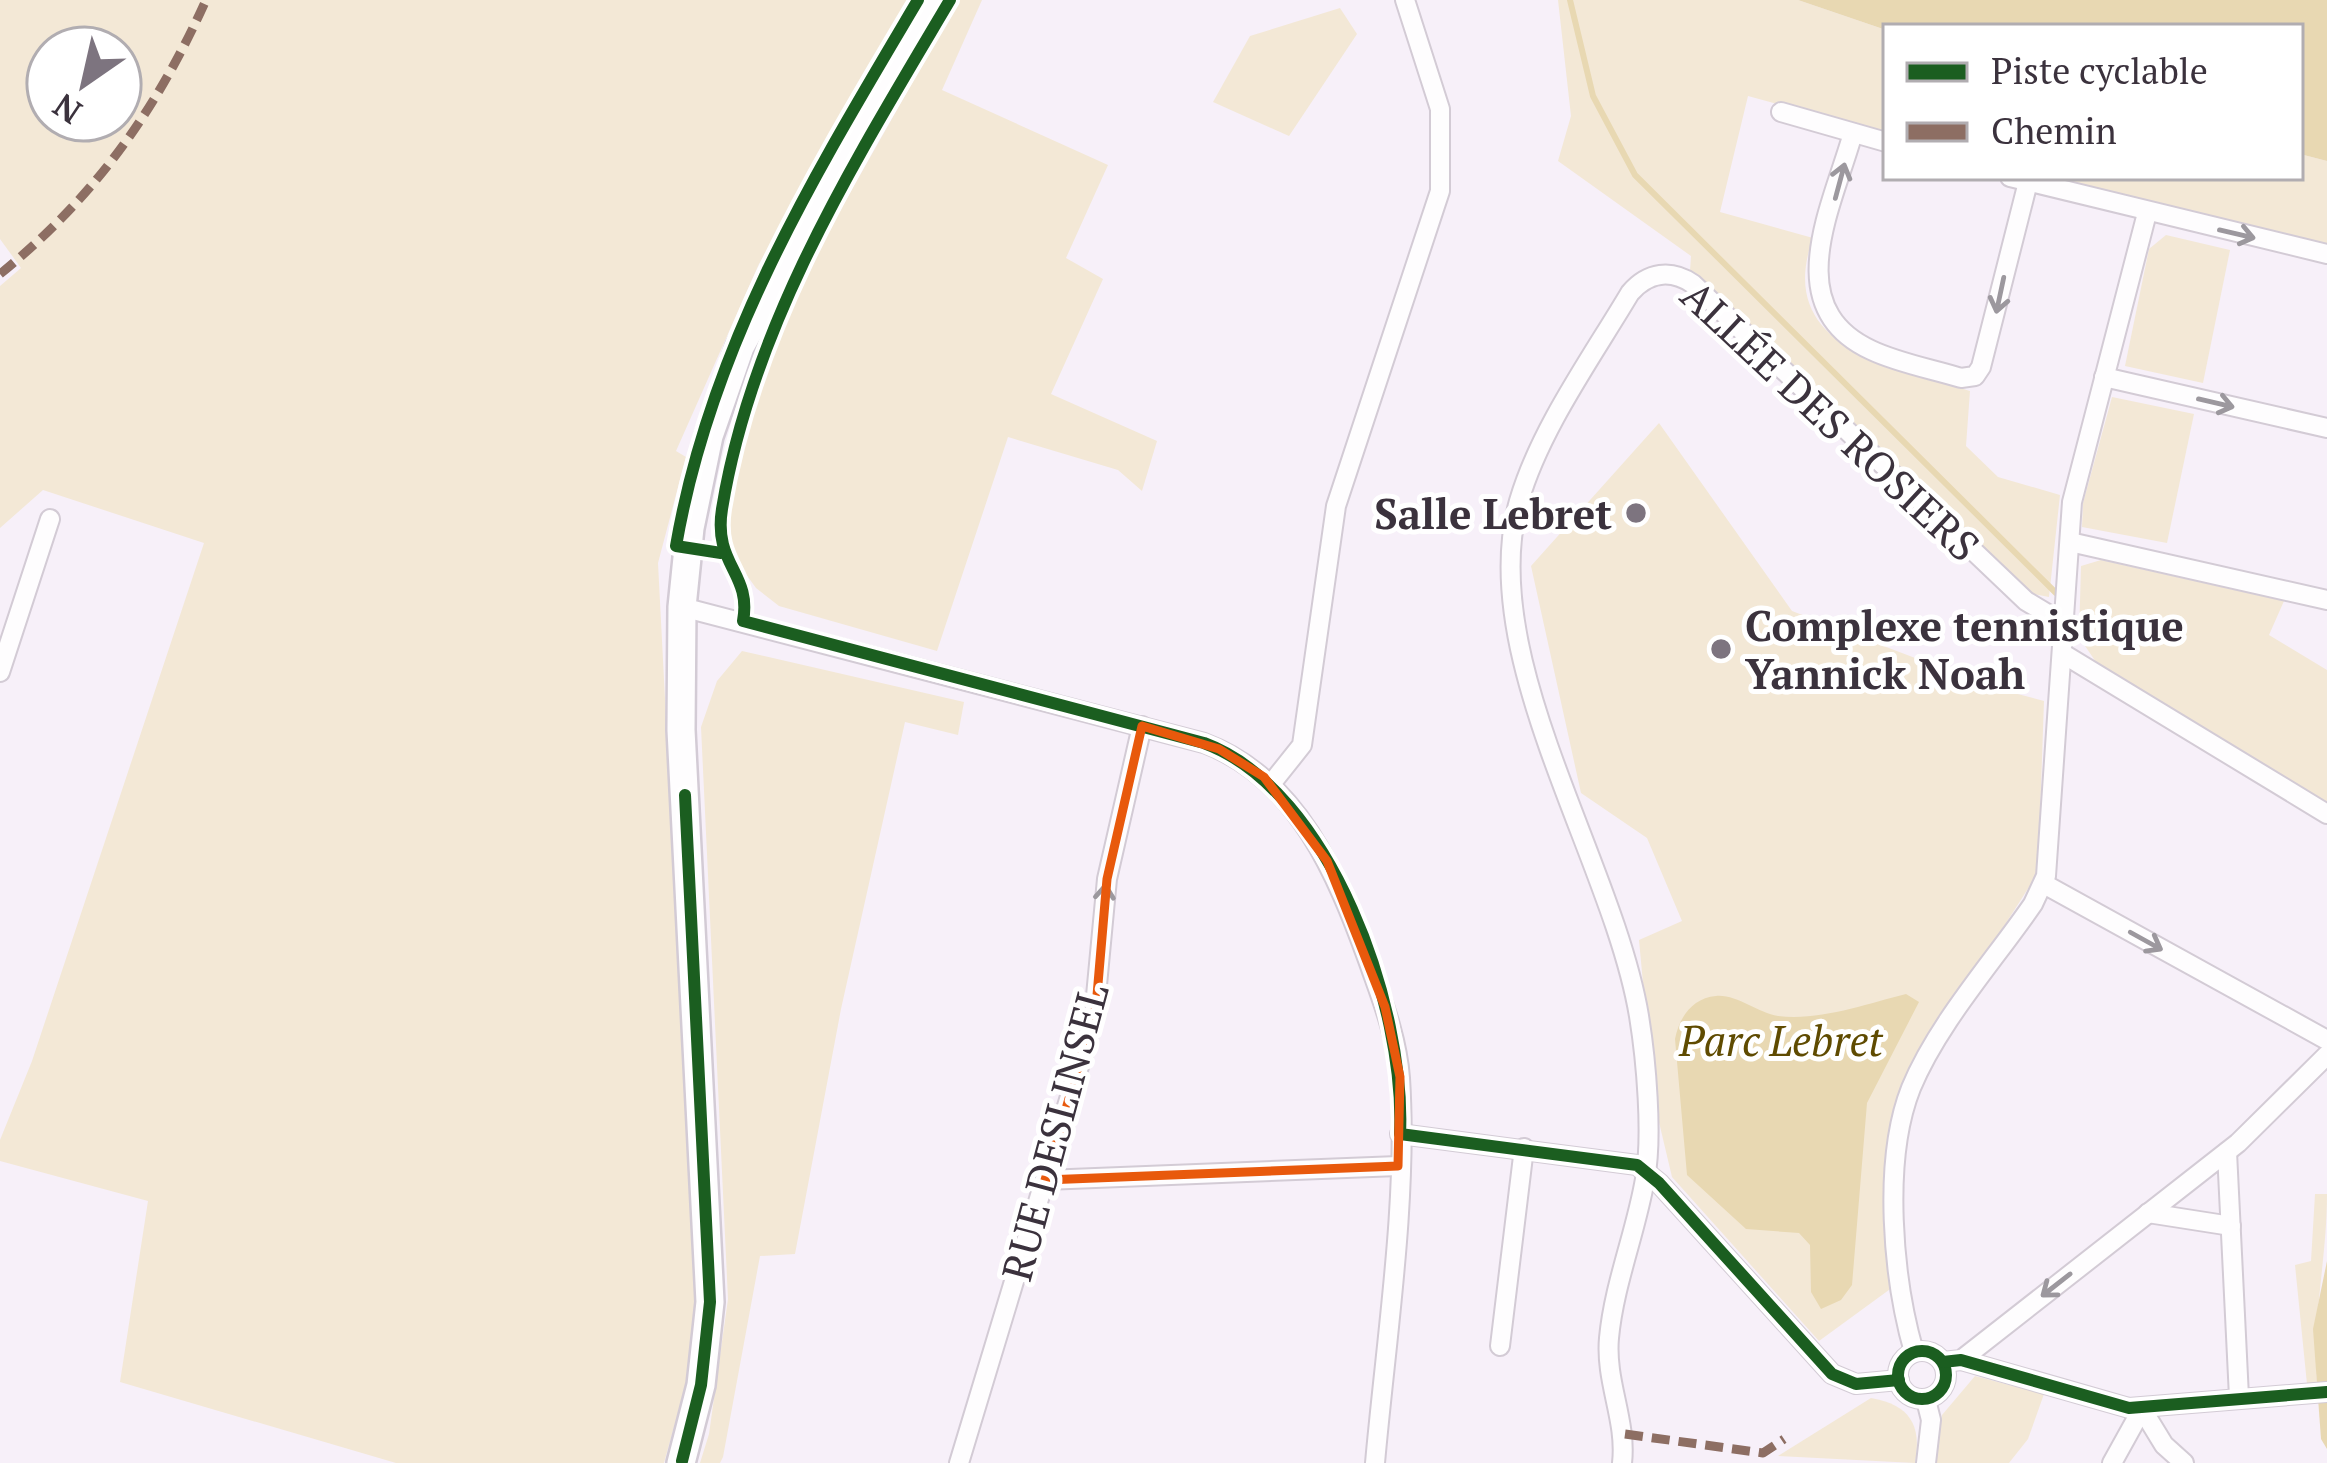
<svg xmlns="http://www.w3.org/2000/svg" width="2327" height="1463" viewBox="0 0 2327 1463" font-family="'PT Serif',serif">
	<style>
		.green { fill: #f3e8d6; fill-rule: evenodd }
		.water { fill: #e8d8b2 }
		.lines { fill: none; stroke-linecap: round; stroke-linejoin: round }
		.stream { stroke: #e8d8b2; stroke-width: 6 }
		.minor-casing { stroke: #d3cbd5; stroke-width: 22 }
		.primary-casing { stroke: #d3cbd5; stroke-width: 32 }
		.minor { stroke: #fefdfe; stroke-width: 18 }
		.primary { stroke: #fefdfe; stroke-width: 27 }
		.quiet { stroke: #8d6e63; stroke-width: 9; stroke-dasharray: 18 9; stroke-linecap: butt }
		.cycleway-casing { stroke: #fff; stroke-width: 20 }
		.cycleway { stroke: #1b5e20; stroke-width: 12 }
		.oneway { stroke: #9c989e }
		.marked { fill: none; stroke: #e8590c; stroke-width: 9; stroke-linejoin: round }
		.poi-dot { fill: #7d747f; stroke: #fff; stroke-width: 4.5 }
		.labels { text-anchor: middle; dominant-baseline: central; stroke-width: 10; stroke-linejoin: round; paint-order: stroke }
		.street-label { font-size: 42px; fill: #3b323d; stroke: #fff }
		.poi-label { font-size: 42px; font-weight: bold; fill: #3b323d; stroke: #fff; text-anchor: end }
		.park-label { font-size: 42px; font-style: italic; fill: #5f4b01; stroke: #fff }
	</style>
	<rect width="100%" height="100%" fill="#f7f0f9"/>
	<g class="green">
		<path d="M 0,0 L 908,0 L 759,264 L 676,451 L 686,457 L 658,563 L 668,757 L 675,790 L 697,1294 L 688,1376 L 664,1463 L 396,1463 L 120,1382 L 148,1201 L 0,1161 L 0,1140 L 32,1061 L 204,543 L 43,490 L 0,528 L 0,286 L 21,268 L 0,239 ZM 48,48 L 120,48 L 120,120 L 48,120 Z"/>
		<polygon points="959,0 982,0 942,90 1108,165 1066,258 1103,279 1051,394 1157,441 1142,491 1118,470 1008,437 937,651 779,606 756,588 724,544 744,430 803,276"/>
		<path d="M 1558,0 L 1798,0 L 1886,30 L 1886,134 L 1748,96 L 1720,212 L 1813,238 C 1773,348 1893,368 1970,391 L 1966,446 L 1998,477 L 2060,495 L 2049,597 L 2028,593 L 1690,271 L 1691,256 L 1558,161 L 1571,116 Z"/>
		<polygon points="1340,8 1357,34 1289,136 1213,102 1250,36"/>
		<polygon points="2300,154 2327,161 2327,246 2042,177 2300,177"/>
		<polygon points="2166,235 2230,250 2203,383 2125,366 2149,249"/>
		<polygon points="2112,397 2194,414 2167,543 2082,527 2083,503"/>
		<polygon points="1659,423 1792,611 1991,687 2044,701 2038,873 1902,1086 1893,1287 1819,1341 1672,1177 1654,1101 1639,940 1682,921 1647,838 1581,793 1531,566"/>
		<polygon points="2101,560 2284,601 2269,635 2327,670 2327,803 2100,668 2079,637 2081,566"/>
		<polygon points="742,651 964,702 958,735 905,722 841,1009 795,1254 760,1256 723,1457 720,1463 700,1463 709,1434 728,1299 701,727 717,681"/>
		<path d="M 2315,1194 L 2327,1194 C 2327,1259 2312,1317 2317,1383 L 2307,1384 L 2295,1265 L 2311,1261 Z"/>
		<polygon points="1975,1376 2044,1394 2028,1439 2009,1463 1936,1463 1942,1415"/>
		<path d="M 1871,1398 C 1910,1405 1922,1425 1915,1463 L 1778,1456 Z"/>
	</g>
	<g class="water">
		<polygon points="1798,0 2327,0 2327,161 2300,154 2300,27 1886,30"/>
		<path d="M 1906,994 L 1919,1002 L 1867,1103 L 1852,1285 L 1841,1300 L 1821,1309 L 1811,1292 L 1810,1245 L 1799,1233 L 1746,1229 L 1687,1175 L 1675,1039 C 1679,1018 1692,998 1716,996 C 1736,994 1758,1013 1778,1016 C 1820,1021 1866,1004 1906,994 Z"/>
		<polygon points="2327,1261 2327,1449 2321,1439 2313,1329"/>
	</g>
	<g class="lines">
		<polyline class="stream" points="1570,0 1593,96 1635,175 2056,593"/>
		<g class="minor-casing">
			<g id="minor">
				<polyline points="1781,112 1886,142"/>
				<path d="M 1853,133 C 1833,205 1778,307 1871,350 C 1898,363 1932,369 1961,378 L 1975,376 L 1981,367 L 2028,182"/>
				<polyline points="2010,177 2327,254"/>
				<polyline points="2104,377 2327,428"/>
				<polyline points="2070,542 2327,600"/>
				<path d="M 682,607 L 1204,743 C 1298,778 1337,875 1369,963 C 1382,1000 1397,1037 1400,1078 C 1408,1201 1386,1339 1375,1463"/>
				<polyline points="2065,655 2327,814"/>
				<polyline points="0,672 50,519"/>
				<polyline points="1271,784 1302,745 1336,506 1440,191 1440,109 1405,0"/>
				<polyline points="2044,884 2327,1040"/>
				<polyline points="1400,1134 1637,1165 1659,1183 1832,1374 1856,1384 1899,1380"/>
				<polyline points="2227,1152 2239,1397"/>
				<polyline points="1045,1180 1398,1166"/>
				<polyline points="2148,1213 2231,1226"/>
				<polyline points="1500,1346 1524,1148"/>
				<circle cx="1922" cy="1375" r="24"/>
				<path d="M 1914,1352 C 1893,1279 1882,1161 1911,1088 C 1938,1023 1993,962 2033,904 L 2046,876 L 2072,502 L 2147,213"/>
				<polyline points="1961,1360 2129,1408 2327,1392"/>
				<polyline points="1943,1362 1961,1360 2238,1143 2327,1055"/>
				<polyline points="1926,1400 1931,1420 1926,1463"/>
				<polyline points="2142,1409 2164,1445 2184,1463"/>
				<polyline points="959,1463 1094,1017 1107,879 1142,726"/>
				<path d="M 1622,1463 C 1627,1420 1605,1382 1609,1338 C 1614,1284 1636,1232 1645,1179 C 1653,1136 1646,1059 1639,1016 C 1613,860 1475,657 1519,501 C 1540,429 1592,357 1630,293 C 1648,272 1671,269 1693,284 L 2026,601 L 2066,625"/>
				<polyline points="2112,1463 2142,1409"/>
			</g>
		</g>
		<g class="primary-casing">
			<polyline id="primary" points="681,1463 701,1385 710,1302 681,730 682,607 690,528 709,436 740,347 933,0"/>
		</g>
		<use href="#minor" class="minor"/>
		<use href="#primary" class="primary"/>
		<g class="quiet">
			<path d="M 0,274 C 95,197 156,111 206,0"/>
			<polyline points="1625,1434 1763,1453 1784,1439"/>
		</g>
		<g class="cycleway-casing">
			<g id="cycleway">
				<path d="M 950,0 C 856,159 752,324 722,509 C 713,565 752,573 743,621 L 1204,743 C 1331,790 1406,1008 1400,1134 L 1637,1165 L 1659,1183 L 1832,1374 L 1856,1384 L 1899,1380"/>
				<path d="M 721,553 L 676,546 C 711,343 815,174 918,0"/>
				<circle cx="1922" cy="1375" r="24"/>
				<polyline points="1943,1362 1961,1360 2129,1408 2327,1392"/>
				<polyline points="682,1461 701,1385 710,1302 685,795"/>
			</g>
		</g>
		<use href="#cycleway" class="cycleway"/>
	</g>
	<defs><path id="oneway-shaft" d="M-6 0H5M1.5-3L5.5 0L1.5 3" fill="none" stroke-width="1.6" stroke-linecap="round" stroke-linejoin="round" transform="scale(3)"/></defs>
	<g class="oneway">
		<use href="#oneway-shaft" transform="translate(1840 181) rotate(-75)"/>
		<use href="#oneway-shaft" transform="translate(2237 234) rotate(13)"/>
		<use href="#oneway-shaft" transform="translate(2000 295) rotate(102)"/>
		<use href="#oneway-shaft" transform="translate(2216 403) rotate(13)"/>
		<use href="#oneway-shaft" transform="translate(1104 902) rotate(-85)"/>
		<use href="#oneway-shaft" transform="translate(2146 941) rotate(29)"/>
		<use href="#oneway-shaft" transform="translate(2056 1285) rotate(142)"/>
	</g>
	<path class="marked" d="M 1142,726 L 1219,749 L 1264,777 L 1327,861 L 1385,1007 L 1400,1077 L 1398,1166 L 1045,1180 L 1096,1007 L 1107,879 Z"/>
	<g class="poi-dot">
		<circle cx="1636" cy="513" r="12"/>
		<circle cx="1721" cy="649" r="12"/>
	</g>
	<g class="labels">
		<g class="street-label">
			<text transform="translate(1831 420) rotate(43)">ALLÉE DES ROSIERS</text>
			<text transform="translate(1054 1132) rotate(-75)">RUE DESLINSEL</text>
		</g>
		<g class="poi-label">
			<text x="1612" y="513">Salle Lebret</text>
			<text x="1745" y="625" text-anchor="start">Complexe tennistique<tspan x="1745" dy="48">Yannick Noah</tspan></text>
		</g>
		<g class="park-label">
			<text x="1781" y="1040">Parc Lebret</text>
		</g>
	</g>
	<rect x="1883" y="24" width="420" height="156" fill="#ffffff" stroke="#b1adb1" stroke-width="3"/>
	<rect x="1907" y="63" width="60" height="18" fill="#1b5e20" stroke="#b1adb1" stroke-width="3"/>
	<text x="1991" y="84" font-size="36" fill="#3b323d">Piste cyclable</text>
	<rect x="1907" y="123" width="60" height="18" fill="#8d6e63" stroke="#b1adb1" stroke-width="3"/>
	<text x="1991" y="144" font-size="36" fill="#3b323d">Chemin</text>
	<g transform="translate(84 84) rotate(214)"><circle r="57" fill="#ffffff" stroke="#b1adb1" stroke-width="3"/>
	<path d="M0-9L21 45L0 30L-21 45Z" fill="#7d747f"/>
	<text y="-18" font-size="33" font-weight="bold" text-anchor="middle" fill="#3b323d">N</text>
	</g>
</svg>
